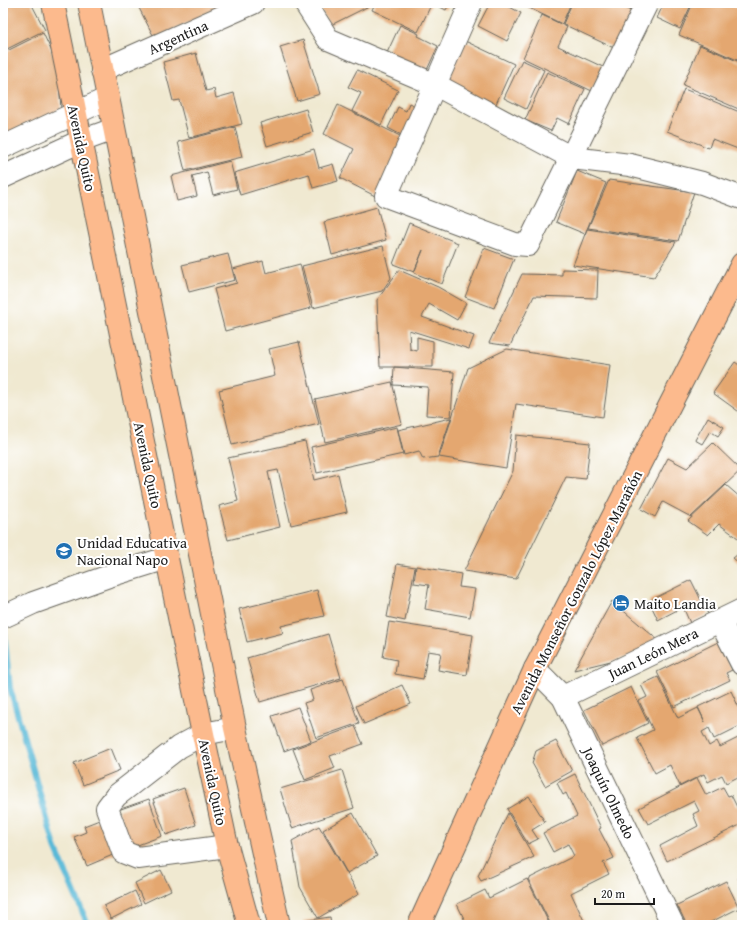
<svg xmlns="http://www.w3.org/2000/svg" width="745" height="928" viewBox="0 0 745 928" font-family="'Gentium Book Plus',serif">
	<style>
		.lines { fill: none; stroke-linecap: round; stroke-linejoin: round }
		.stream { stroke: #59b9d7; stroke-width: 6 }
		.building { fill: #e4a770 }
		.minor-casing { stroke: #66645b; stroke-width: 24 }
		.highway-casing { stroke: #66645b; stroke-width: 24 }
		.minor { stroke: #fff; stroke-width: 22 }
		.highway { stroke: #fcba8d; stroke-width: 22 }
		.labels { text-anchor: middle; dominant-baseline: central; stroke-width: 4; stroke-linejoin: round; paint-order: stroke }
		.street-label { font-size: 15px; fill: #1c1c1c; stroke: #fff }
		.poi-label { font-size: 15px; fill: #1c1c1c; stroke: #fff; text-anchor: start }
	</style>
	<rect width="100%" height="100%" fill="#fff"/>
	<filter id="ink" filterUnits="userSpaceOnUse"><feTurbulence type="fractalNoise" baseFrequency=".025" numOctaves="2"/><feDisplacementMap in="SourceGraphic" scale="8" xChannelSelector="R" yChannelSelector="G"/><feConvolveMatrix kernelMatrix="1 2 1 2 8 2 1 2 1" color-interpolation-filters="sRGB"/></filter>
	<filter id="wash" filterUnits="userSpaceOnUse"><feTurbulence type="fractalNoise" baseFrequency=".012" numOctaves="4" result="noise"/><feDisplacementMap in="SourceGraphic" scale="16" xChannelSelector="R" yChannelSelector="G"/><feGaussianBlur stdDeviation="0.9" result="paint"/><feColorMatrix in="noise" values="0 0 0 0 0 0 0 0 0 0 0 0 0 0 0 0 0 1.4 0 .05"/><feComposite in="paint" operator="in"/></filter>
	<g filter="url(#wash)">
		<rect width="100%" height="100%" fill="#f0e9d1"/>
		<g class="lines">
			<g class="stream">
				<polyline points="3,503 3,515"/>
				<polyline points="3,623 10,688 55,847 88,925"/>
			</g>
		</g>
		<g id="blocks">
			<g class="building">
				<polygon points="3,3 31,3 45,30 3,51"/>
				<polygon points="149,3 228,3 155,39 139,8"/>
				<polygon points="318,3 375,3 329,26"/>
				<polygon points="375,3 427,3 431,5 418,32 372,10"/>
				<polygon points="432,3 450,3 446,10"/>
				<polygon points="490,3 502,3 521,13 507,41 478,26"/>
				<polygon points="529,3 571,3 562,24 527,7"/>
				<polygon points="572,3 614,3 633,12 616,49 563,24"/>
				<polygon points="616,3 636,3 632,11"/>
				<polygon points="664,3 692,3 680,29 657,18"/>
				<polygon points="693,3 726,3 742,10 742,62 679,35"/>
				<polygon points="542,15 567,27 558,46 603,67 592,91 523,58"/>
				<polygon points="400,25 419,34 418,36 438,46 426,72 386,55"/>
				<polygon points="43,33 58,65 61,110 7,135 5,130 3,131 3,53"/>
				<polygon points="303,40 320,94 297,101 280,47"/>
				<polygon points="465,41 514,64 495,106 445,84"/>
				<polygon points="700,45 742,63 741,110 683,85"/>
				<polygon points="196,53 206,91 214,89 216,98 234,93 242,124 189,138 179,100 173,101 163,62"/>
				<polygon points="522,60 544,70 526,109 504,98"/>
				<polygon points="357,70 398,90 381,125 352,111 361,93 348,87"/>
				<polygon points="547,72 585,89 569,124 557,118 551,131 525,120"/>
				<polygon points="684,89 742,113 742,139 738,149 712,139 709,148 667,131"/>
				<polygon points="409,103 419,108 405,137 388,128 398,107 406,111"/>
				<polygon points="338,105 406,139 377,197 340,178 354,149 324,134"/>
				<polygon points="306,109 313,132 267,146 260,123"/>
				<polygon points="235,127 242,157 185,171 178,142"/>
				<polygon points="314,149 319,168 333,164 338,181 313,188 309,174 240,195 234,173"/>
				<polygon points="230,161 237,189 213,195 207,172 192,176 197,196 177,201 171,176"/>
				<polygon points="577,171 606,183 585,234 556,222"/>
				<polygon points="609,180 694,192 678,241 588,228"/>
				<polygon points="377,207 386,240 332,255 324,222"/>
				<polygon points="409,223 458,243 442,284 414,273 423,250 414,272 393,264"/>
				<polygon points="587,229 676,242 654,277 573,265"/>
				<polygon points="383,246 391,278 382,291 313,308 302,266"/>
				<polygon points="484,248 514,259 494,308 465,297"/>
				<polygon points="228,254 235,280 189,292 182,265"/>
				<polygon points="263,261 266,273 300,264 311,308 225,331 214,289 237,283 233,269"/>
				<polygon points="562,269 598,270 597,298 534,296 510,346 489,343 522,274 562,275"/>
				<polygon points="399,270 438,287 466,303 457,320 429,304 422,317 474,336 469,349 409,330 410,349 417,351 417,337 433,341 433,367 380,367 377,300"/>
				<polygon points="299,342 319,424 232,445 219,390 275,376 269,349"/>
				<polygon points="507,349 610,365 603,417 516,404 506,468 439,457 468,368"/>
				<polygon points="735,362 742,367 742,414 713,393"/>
				<polygon points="394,367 454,372 451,417 426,415 428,387 393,385"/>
				<polygon points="392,382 402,424 325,442 315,399"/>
				<polygon points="708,417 724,427 718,436 710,431 702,444 695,440"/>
				<polygon points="451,418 438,457 423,459 419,451 404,455 398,430"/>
				<polygon points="397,427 403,454 317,473 311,447"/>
				<polygon points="516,435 590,443 586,479 566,477 516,579 464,571 513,471"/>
				<polygon points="305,441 314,480 338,474 347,512 291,525 278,470 268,472 280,527 228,540 219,506 238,501 228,458"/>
				<polygon points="713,443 741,470 691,517 663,502 655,517 641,509 668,458 687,468"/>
				<polygon points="726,485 742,499 742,541 719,524 708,535 688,521"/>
				<polygon points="742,551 742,566 733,558"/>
				<polygon points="397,564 415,567 405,621 387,617"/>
				<polygon points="416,566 461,574 459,587 475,589 470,617 425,609 429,585 414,583"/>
				<polygon points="691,580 708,614 690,623 683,607 658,620 649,601"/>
				<polygon points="317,590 324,616 281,626 283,633 247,642 239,609"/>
				<polygon points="612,601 659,641 631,656 574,670"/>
				<polygon points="389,622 473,635 467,675 438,670 441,653 428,651 423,679 395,674 397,660 383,657"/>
				<polygon points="328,634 341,678 260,702 247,658"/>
				<polygon points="718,642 732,670 726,673 730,680 674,707 657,672"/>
				<polygon points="658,677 678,718 698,708 705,722 698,707 731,691 742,714 742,725 714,739 709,728 702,732 709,746 717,741 720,747 742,736 742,775 726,783 722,775 708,782 704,774 680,786 670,765 655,773 637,738 653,730 639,701 647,697 641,685"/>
				<polygon points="343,679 359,723 316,738 304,703 313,700 310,690"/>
				<polygon points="402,685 411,704 364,724 356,706"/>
				<polygon points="631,687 648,723 602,746 584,710"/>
				<polygon points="298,707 311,741 284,751 272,716"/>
				<polygon points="355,726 363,744 330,756 335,768 305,780 293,749"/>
				<polygon points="556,741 572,771 545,786 532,763 536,751"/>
				<polygon points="111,748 120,770 83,785 74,763"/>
				<polygon points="342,770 354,808 292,828 280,789"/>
				<polygon points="575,774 601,828 599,829 614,858 603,863 609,874 571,893 586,925 551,925 528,879 574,856 568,844 553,852 543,833 577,816 566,793 563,795 557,783"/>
				<polygon points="697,778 706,795 723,787 728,796 731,795 737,807 742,804 742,824 667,861 660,846 698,826 693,814 699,811 694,801 648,824 639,808"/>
				<polygon points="184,788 196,825 166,835 153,799"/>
				<polygon points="529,796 545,822 532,830 538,839 528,844 507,809"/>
				<polygon points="149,799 162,836 132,847 118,810"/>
				<polygon points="353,813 377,856 347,873 323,830"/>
				<polygon points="508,813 534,857 481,881 478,876"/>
				<polygon points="107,817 122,851 87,866 74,837 86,832 84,826"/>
				<polygon points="319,826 359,894 318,918 300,887 292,841"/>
				<polygon points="161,870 171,890 144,903 135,883"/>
				<polygon points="742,876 742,886 738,878"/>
				<polygon points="527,879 550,925 467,925 457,904 485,890 489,898"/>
				<polygon points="726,881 739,908 705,925 687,925 677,905"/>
				<polygon points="135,891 141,904 111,919 104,906"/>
				<polygon points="330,917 331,925 304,925 303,921"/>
			</g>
		</g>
	</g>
	<g filter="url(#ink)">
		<use href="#blocks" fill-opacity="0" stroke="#66645b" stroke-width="1"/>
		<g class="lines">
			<g class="minor-casing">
				<g id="minor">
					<polyline points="305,3 328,39 436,85 572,158 630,165 702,183 742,198"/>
					<polyline points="471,3 386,196 515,244 528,245 647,3"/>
					<polyline points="102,70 253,3"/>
					<polyline points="3,147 108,98"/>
					<polyline points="3,177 81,141 114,129"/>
					<polyline points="3,617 33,603 109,576 167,558"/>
					<polyline points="720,621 742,664"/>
					<polyline points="535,669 563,697 673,925"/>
					<polyline points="563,697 742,610"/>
					<polyline points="227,846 138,858 123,852 107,808 116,796 179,747 203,734 235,728"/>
				</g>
			</g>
			<g class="highway-casing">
				<g id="highway">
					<polyline points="53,3 203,734 227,846 249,925"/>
					<polyline points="89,3 235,728 279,925"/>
					<polyline points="419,925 535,669 742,264"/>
				</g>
			</g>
			<use href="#minor" class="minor"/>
			<use href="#highway" class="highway"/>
		</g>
	</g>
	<defs>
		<g id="school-disc" transform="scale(0.9)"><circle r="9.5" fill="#1f6fb2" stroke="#fff"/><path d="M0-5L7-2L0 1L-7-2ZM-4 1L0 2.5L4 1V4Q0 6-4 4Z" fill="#fff"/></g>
		<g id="hotel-disc" transform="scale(0.9)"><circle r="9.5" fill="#1f6fb2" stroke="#fff"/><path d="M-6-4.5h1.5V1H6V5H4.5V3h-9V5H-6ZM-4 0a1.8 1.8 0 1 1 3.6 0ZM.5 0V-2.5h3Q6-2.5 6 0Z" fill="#fff"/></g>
	</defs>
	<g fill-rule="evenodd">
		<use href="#school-disc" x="64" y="551"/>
		<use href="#hotel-disc" x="621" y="603"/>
	</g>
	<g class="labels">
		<g class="street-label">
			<text transform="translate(178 37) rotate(-24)">Argentina</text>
			<text transform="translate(82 148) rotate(78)">Avenida Quito</text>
			<text transform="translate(148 465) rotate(78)">Avenida Quito</text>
			<text transform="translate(576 592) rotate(-63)">Avenida Monseñor Gonzalo López Marañón</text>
			<text transform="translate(653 653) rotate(-26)">Juan León Mera</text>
			<text transform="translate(213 782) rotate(78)">Avenida Quito</text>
			<text transform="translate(609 793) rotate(64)">Joaquín Olmedo</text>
		</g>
		<g class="poi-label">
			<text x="77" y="542">Unidad Educativa<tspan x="77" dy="17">Nacional Napo</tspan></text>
			<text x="634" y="603">Maito Landia</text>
		</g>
	</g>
	<rect width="745" height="928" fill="none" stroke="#fff" stroke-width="16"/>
	<path d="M595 898v6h59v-6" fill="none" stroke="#1c1c1c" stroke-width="2"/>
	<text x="601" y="898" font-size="12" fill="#1c1c1c" stroke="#ffffff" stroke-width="3" paint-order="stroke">20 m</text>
</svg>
